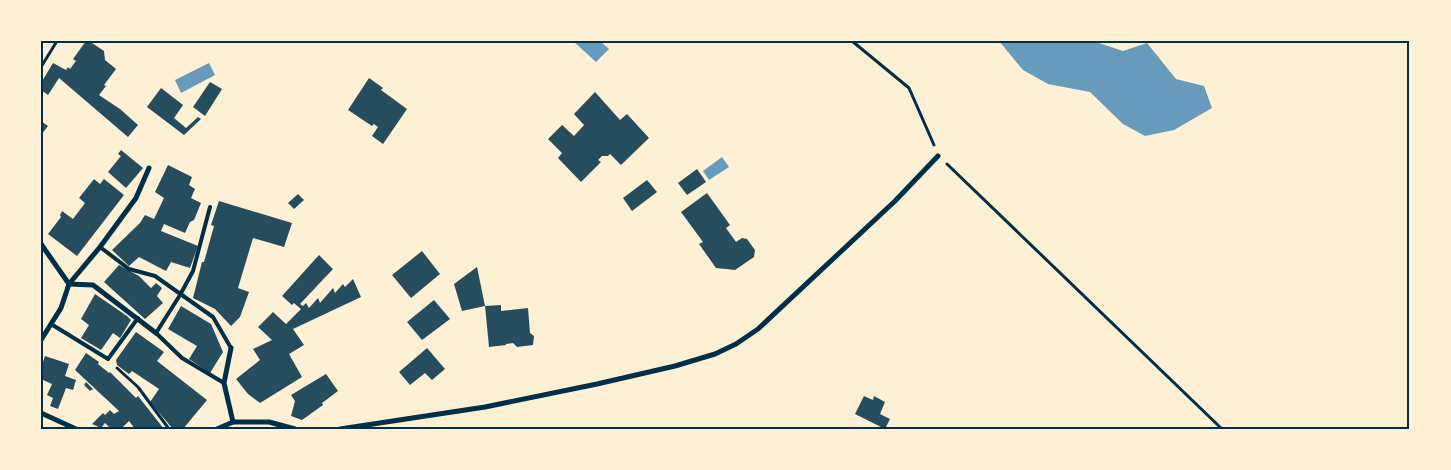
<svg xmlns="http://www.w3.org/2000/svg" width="1451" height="470" viewBox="0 0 1451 470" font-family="Helvetica,sans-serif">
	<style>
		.water { fill: #669bbc }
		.building { fill: #264d5e }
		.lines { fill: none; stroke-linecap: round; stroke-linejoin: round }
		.path { stroke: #003049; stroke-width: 3 }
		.service { stroke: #003049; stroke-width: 4 }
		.minor { stroke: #003049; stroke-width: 5 }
		.neatline { fill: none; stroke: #003049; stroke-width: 2 }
	</style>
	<rect width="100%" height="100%" fill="#fdf0d5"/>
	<g class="water">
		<polygon points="573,41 600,41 609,49 596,62"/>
		<polygon points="999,41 1093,41 1123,51 1147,43 1176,79 1204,86 1212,108 1174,130 1145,136 1123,124 1090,92 1048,84 1023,70"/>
		<polygon points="209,63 215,75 181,93 175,80"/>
		<polygon points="722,157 729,167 709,180 703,171"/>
	</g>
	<g class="building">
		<polygon points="86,41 89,41 104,51 105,60 116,69 104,85 106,86 99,95 120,109 138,125 128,137 59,78 48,95 41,90 41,83 53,63 66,70 68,67 70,69 76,61 73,59"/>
		<polygon points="369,78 383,88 381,90 407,109 383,144 372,136 378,127 374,124 372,126 348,110"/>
		<polygon points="210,82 222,89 205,116 193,107"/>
		<polygon points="161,88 183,105 174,118 186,128 198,117 201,119 184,135 147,107"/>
		<polygon points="595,92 620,120 627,114 649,138 621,165 610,154 608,156 602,156 598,160 601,162 581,182 558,158 562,153 548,139 562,125 574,136 584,125 574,114"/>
		<polygon points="41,121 48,126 41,135"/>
		<polygon points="121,150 143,168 126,188 108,172 121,156 118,154"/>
		<polygon points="168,165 192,177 189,185 195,189 191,198 201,203 194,220 190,222 185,233 164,224 161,231 198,246 190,268 171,262 166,271 139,257 129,266 112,250 140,223 145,215 154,219 164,198 155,192"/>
		<polygon points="697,169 706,182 687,195 678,183"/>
		<polygon points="94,179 100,184 104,179 124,195 77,256 48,234 61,217 60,215 62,211 73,219 85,203 79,198"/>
		<polygon points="647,180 657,192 632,211 623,198"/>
		<polygon points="707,193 730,225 726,228 736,242 742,238 747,239 755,250 754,257 735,270 716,268 699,244 703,242 681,212"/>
		<polygon points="298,194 304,200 294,209 288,203"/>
		<polygon points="219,201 292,223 284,247 253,238 238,288 249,292 240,317 231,326 215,309 193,298 202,262 204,262 214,226 211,225"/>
		<polygon points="422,251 440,274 411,298 392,275"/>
		<polygon points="319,255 333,269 300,304 303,306 306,303 309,308 318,298 320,303 333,288 335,293 343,284 345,287 353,279 361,297 293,329 304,345 289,354 302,377 260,403 248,394 236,379 260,360 253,349 272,340 258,327 273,312 286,324 301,309 294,303 292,305 282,296"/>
		<polygon points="119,265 139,276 151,288 156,283 162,288 157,296 163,303 145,319 104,282"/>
		<polygon points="477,267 485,306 462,311 454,284"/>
		<polygon points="95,294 127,316 131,320 120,338 113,333 101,350 81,338 89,325 81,319"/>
		<polygon points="434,300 450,319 422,340 407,322"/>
		<polygon points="501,305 501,311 528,308 530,333 534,336 533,345 517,347 513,343 506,344 506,345 489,347 485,306"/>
		<polygon points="181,306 211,324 223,352 210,373 189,359 197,346 168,329"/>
		<polygon points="136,332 164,352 157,361 207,400 183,429 173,429 150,402 159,389 132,371 129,374 117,365 116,360"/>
		<polygon points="427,348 445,369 432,380 425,373 410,385 399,372"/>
		<polygon points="86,353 99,362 98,364 109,373 110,372 136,398 138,396 164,429 135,429 129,421 121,429 111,429 105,423 101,428 92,424 103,413 105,415 110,410 114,414 119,411 75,370"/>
		<polygon points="45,356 69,364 65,376 76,380 73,390 66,388 58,409 50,406 53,398 47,395 52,384 41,379 41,368"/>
		<polygon points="326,374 338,391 322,403 323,405 302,420 291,416 295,401 291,395"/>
		<polygon points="86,382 93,389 90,391 84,385"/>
		<polygon points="864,396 873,400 874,396 885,402 880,414 890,419 885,429 855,414"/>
	</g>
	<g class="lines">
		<g class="path">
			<polyline points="852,41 909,88 934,145"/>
			<polyline points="41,67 57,41"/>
			<polyline points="947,164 1222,429"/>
			<polyline points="117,368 138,387 169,429"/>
		</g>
		<g class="service">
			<polyline points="210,207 193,271 180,295 156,333 182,358 224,383"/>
			<polyline points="100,247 129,269 155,276 213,317 231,348"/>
			<polyline points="51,324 108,359 138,318"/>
		</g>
		<g class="minor">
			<polyline points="41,244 69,284 93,285 156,333"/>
			<polyline points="41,340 61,308 69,284 100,247 136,198 149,168"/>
			<polyline points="231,348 224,383 233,422"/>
			<polyline points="41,413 76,429"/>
			<polyline points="217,429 233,422 269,422 295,429"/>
			<polyline points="340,429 485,407 597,384 675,366 715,354 736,344 758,329 895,201 938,156"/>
		</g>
	</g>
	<rect width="1451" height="470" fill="none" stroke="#fdf0d5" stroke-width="85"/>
	<rect x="42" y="42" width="1366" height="386" class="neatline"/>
</svg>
